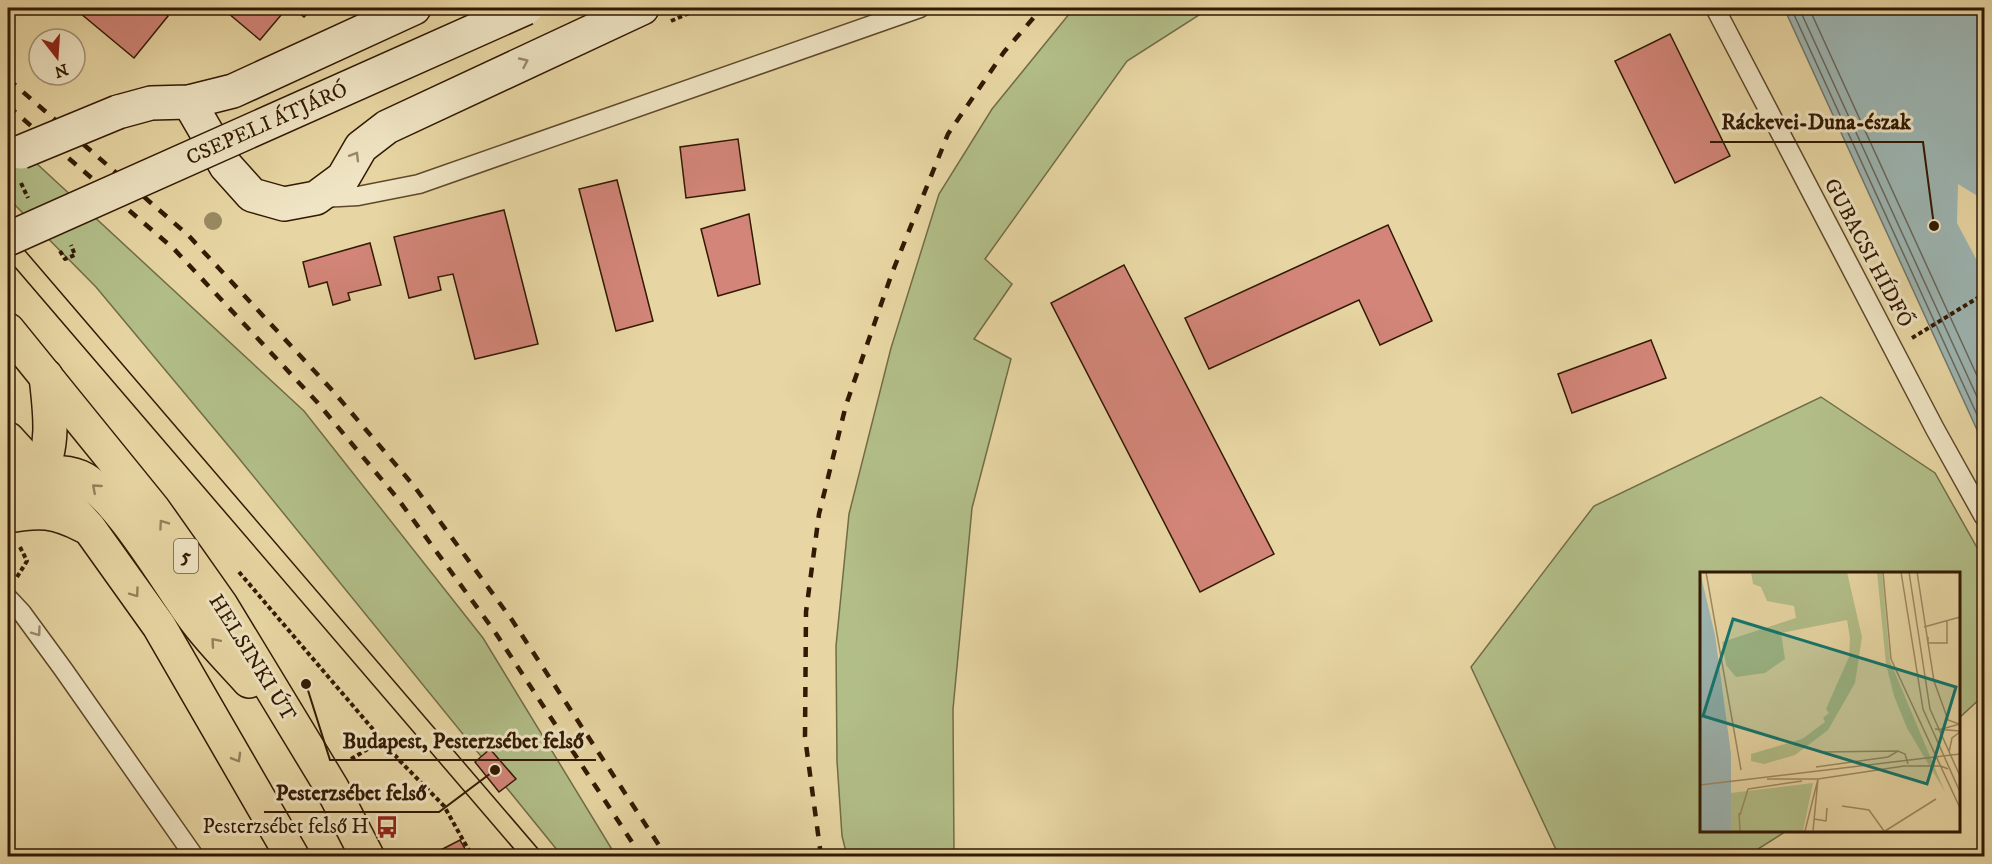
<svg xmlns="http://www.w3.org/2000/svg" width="1992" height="864" viewBox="0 0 1992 864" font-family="'IM FELL DW Pica',serif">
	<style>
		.green { fill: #b2be88; stroke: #726c46; stroke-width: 1.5 }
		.water { fill: #9db6b3; stroke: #72776d; stroke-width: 1.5 }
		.pier { fill: #e7d6a3 }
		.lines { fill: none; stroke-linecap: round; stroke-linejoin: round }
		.shore { stroke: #68685b; stroke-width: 1.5 }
		.building { fill: #d28578; stroke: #321903; stroke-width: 1.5 }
		.lane-casing { stroke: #5f482b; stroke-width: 21 }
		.secondary-casing { stroke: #321903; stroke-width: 36 }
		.primary-casing { stroke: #321903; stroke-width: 36 }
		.path { stroke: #321903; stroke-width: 4; stroke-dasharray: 4.5 3; stroke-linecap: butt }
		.lane { stroke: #efe4c3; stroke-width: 18 }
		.secondary { stroke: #efe4c3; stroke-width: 33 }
		.primary { stroke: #e7d6a3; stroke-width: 33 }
		.tram { stroke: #321903; stroke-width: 1.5 }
		.rail { stroke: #321903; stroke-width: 4.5; stroke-dasharray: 10 10; stroke-linecap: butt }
		.secondary-bridge-casing { stroke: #321903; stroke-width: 36; stroke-linecap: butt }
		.secondary-bridge { stroke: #efe4c3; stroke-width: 33 }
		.tree { fill: #988a61 }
		.oneway { stroke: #9a896d }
		.oneway2 { stroke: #96815b }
		.labels { text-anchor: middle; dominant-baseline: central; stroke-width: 6; stroke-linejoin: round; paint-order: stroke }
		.shield { fill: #efe4c3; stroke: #6b563d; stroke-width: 1.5 }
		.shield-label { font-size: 20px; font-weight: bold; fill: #321903 }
		.street-label { font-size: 21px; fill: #321903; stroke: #efe4c3 }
		.poi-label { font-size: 21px; fill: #321903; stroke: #efe4c3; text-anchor: end }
		.inset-road { fill: none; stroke: #9f8a63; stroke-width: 1.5 }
		.view { fill: #0f766e; fill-opacity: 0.15; stroke: #0f766e; stroke-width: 3 }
		.inset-edge { fill: none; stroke: #321903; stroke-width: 3 }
		.leader { fill: none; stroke: #321903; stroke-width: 2 }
		.callout-dot { fill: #321903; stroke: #efe4c3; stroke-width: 2 }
		.callout-label { font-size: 22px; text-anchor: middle; font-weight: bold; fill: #321903; stroke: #efe4c3; stroke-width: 6; stroke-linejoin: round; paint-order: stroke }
	</style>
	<rect width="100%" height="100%" fill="#e7d6a3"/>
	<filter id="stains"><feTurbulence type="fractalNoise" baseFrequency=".00333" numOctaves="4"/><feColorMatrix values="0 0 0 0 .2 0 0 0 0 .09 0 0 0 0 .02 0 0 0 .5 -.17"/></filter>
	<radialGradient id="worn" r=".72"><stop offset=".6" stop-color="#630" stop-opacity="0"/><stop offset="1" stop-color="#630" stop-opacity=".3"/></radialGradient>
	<g class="green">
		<polygon points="1074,8 1210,8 1127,61 985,259 1012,284 974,339 1011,359 972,508 953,709 954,856 847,856 842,836 837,761 836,646 849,514 891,348 939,194 992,109"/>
		<polygon points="8,137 304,411 483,638 616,856 562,856 237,456 96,287 8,198"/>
		<polygon points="1821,397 1935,473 1984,560 1984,695 1958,719 1958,573 1701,573 1701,830 1788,830 1747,856 1559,856 1471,667 1594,506"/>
	</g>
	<polygon class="water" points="1784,8 1984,8 1984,445"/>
	<polygon class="pier" points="1958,184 1984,200 1984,274 1957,223"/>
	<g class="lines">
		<g class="shore">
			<polyline points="1791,8 1984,430"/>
			<polyline points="1799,8 1984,412"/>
			<polyline points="1809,8 1984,391"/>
		</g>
	</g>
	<g class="building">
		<polygon points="74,8 158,8 168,16 134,58"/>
		<polygon points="222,8 287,8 260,40"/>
		<polygon points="293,8 313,8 304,17"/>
		<polygon points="1670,34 1730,156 1675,183 1615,61"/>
		<polygon points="738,139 745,190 686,198 680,147"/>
		<polygon points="617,180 653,321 616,331 579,189"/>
		<polygon points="504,210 538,344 475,359 453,274 438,277 441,290 409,298 394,237"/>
		<polygon points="749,214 760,284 718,296 701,229"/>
		<polygon points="1388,225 1432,321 1380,345 1359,300 1209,369 1185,318"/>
		<polygon points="370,243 381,285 348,293 350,300 333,305 327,282 309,287 303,262"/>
		<polygon points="1124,265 1274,554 1200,592 1051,303"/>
		<polygon points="1651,340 1666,378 1572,413 1558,374"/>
		<polygon points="490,749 516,779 499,792 475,762"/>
		<polygon points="460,840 469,856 429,856"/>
	</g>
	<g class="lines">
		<g class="lane-casing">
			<g id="lane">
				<polyline points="1715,8 1935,429 1984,517"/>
				<polyline points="321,198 358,196 419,184 920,8"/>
				<polyline points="8,598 22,613 63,669 194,856"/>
			</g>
		</g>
		<g class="secondary-casing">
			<g id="secondary">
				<polyline points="189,102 226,166 252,195 284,204 316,198 343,178 361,147 387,127 642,8"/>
				<polyline points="118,112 151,103 189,102 233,91 414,8"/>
			</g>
		</g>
		<g class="primary-casing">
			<g id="primary">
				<polyline points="8,330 154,510 221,605 332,788 367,856"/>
				<polyline points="8,439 89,528 159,626 292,856"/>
				<path d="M 8,477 C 30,474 59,468 80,477 C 118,494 170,587 197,622 C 213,643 232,662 249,681"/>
				<path d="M 8,502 C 17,493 32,484 39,473 C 56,447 49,405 46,376"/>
				<path d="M 8,516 C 40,510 55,511 84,526"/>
			</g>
		</g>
		<g class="path">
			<polyline points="671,21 701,8"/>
			<polyline points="21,183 28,198"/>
			<polyline points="60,251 65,259 75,255 71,245"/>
			<polyline points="1912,338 1984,294"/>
			<polyline points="239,572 400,761 444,806 472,856"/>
			<polyline points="17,577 27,561 19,545"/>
			<polyline points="351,759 383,740"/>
		</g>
		<use href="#lane" class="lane"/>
		<use href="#secondary" class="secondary"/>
		<use href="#primary" class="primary"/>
		<g class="tram">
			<polyline points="8,231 544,856"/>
			<polyline points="8,259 520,856"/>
		</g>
		<g class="rail">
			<polyline points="8,79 188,235 332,390 414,486 512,620 666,856"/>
			<polyline points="8,106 174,249 317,402 398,499 495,632 641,856"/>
			<polyline points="821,856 805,737 806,612 819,514 846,405 892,273 948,134 1004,52 1042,8"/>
		</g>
		<g class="secondary-bridge-casing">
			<g id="secondary-bridge">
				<polyline points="21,152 118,112"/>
				<polyline points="8,239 526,8"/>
			</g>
		</g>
		<use href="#secondary-bridge" class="secondary-bridge"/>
	</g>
	<circle class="tree" cx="213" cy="221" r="9"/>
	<defs><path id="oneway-chevron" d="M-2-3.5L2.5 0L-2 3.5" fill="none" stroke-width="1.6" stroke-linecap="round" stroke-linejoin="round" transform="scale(1.5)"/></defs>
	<g class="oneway">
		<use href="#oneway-chevron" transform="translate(524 62) rotate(-25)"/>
		<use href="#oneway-chevron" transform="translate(355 156) rotate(-59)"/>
		<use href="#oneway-chevron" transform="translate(37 632) rotate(54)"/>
	</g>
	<g class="oneway2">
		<use href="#oneway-chevron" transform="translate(96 488) rotate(-139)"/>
		<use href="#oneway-chevron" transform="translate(163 524) rotate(-125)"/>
		<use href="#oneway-chevron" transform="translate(135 593) rotate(54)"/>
		<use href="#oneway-chevron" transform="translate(215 642) rotate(-131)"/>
		<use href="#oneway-chevron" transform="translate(237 758) rotate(60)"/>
	</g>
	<defs>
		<g id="bus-bare" transform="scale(1.8)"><path d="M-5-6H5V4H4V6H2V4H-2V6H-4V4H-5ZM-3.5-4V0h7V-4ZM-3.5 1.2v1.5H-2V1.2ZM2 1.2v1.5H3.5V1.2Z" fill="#8f2418" stroke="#efe4c3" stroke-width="2.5" paint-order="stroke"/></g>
	</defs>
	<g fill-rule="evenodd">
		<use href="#bus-bare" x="387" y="827"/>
	</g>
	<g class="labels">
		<rect class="shield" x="174" y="539" width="24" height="34" rx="4.5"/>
		<g class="shield-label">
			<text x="186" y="556">5</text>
		</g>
		<g class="street-label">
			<text transform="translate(267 124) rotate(-24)">CSEPELI ÁTJÁRÓ</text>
			<text transform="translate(1868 253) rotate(62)">GUBACSI HÍDFŐ</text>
			<text transform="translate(252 658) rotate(58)">HELSINKI ÚT</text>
		</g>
		<g class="poi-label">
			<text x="369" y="827">Pesterzsébet felső H</text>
		</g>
	</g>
	<g transform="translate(1700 572)">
		<rect width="260" height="260" fill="#e7d6a3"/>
		<path d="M 51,0 L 147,0 L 162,65 L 155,111 L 128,158 L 95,183 L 64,192 L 51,189 L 51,182 L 102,167 L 125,150 L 123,146 L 129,141 L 126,137 L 149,85 L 150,66 L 147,48 L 81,61 L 85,87 L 65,101 L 36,105 L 26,93 L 22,70 L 96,46 L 94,34 L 67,29 L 61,15 L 53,12 ZM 177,0 L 182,0 L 190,89 L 245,220 L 207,156 L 194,124 L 186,92 ZM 113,211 L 103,259 L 31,259 L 31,221 Z" fill="#b2be88"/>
		<path d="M 0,0 L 15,63 L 31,182 L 31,259 L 0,259 Z" fill="#9db6b3"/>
		<path class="inset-road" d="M 6,0 L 41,198M 183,0 L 191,87 L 260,236M 201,0 L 223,137 L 260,220M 209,0 L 230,137 L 260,204M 217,0 L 234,109 L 248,148 L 259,152M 224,55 L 260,45M 228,65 L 228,71 L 247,71 L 247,49M 235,157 L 260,159M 238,158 L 260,152M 121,180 L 198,179M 249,180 L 252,166 L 260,160M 116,195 L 188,185 L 198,179 L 205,182 L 208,192M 67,207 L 118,207 L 204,194 L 241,194 L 248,197M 0,213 L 260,182M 48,217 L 102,209M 142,234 L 169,238 L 184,259M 39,241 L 40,259M 40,243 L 48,217M 114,247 L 126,249 L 127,236M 105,259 L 118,207M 113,259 L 118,207M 185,259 L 236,227"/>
		<path class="view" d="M 33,47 L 256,115 L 227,212 L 3,144 Z"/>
		<rect width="260" height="260" class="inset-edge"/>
	</g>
	<path class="leader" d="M1934 226L1923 142H1710M306 684L330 760H596M495 770L439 812H264"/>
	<g class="callout-dot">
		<circle cx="1934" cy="226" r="6"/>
		<circle cx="306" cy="684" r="6"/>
		<circle cx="495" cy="770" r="6"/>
	</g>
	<g class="callout-label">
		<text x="1816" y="129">Ráckevei-Duna-észak</text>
		<text x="463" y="748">Budapest, Pesterzsébet felső</text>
		<text x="351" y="800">Pesterzsébet felső</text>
	</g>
	<rect width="1992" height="864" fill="none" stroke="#e7d6a3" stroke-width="30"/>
	<rect x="9" y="9" width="1974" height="846" fill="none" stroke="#321903" stroke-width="3"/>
	<rect x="15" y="15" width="1962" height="834" fill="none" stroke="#321903" stroke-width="1.5"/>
	<g transform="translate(57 57) rotate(163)"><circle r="28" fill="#efe4c3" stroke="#a39376" stroke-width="1.5"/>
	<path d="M0-4.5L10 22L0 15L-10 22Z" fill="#8f2418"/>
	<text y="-9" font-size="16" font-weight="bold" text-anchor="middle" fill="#321903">N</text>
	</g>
	<rect width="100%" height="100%" filter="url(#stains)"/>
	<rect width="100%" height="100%" fill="url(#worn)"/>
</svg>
